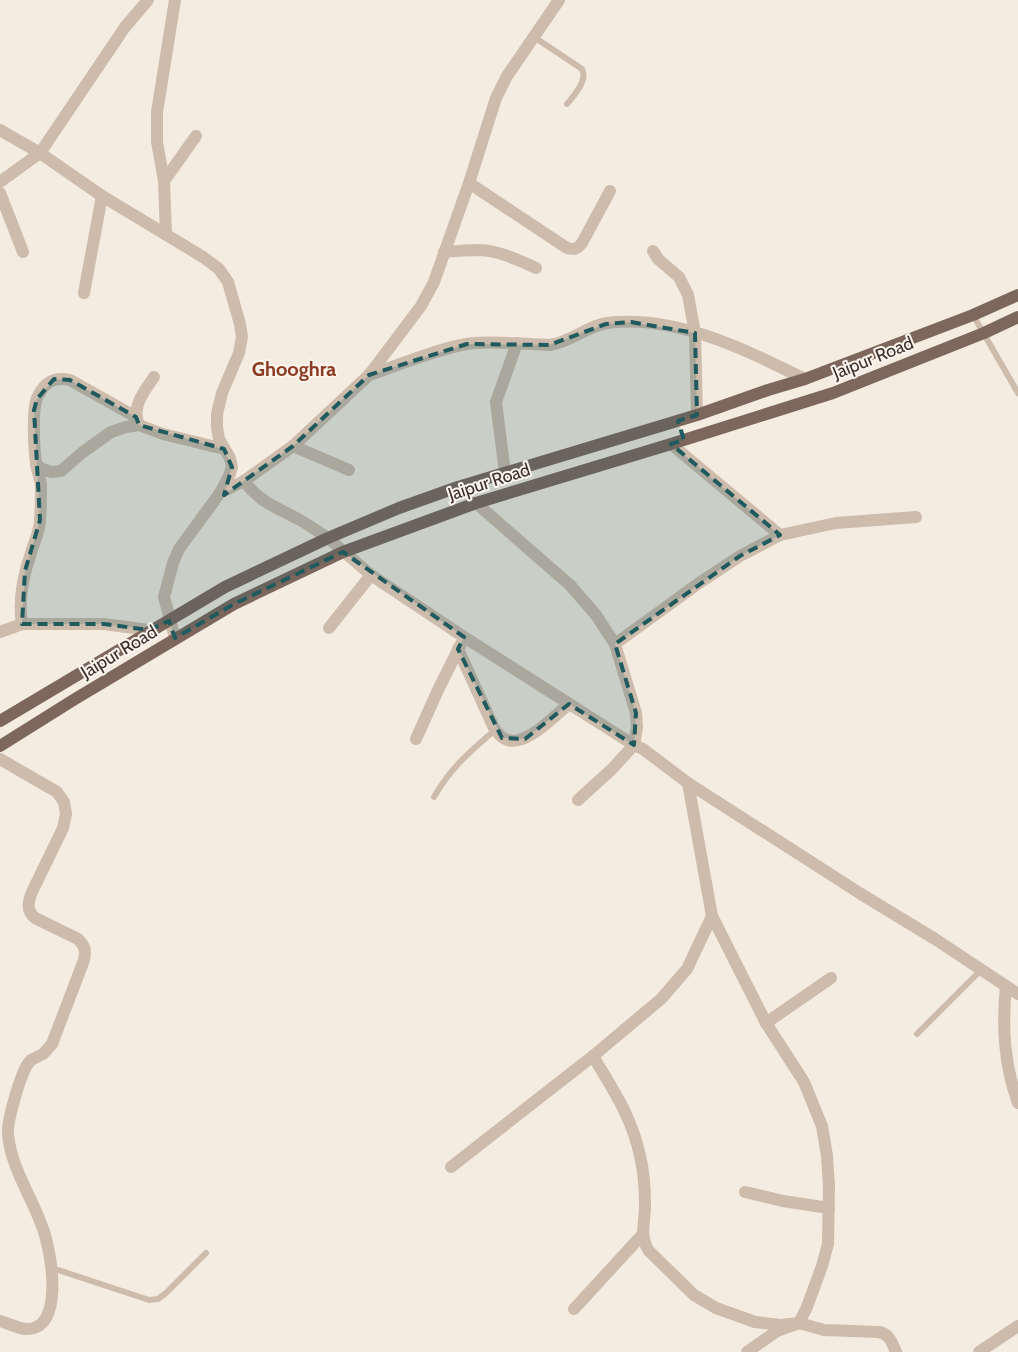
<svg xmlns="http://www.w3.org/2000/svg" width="1018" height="1352" viewBox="0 0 1018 1352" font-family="Cabin,sans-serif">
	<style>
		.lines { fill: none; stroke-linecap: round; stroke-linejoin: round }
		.service { stroke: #cdbbac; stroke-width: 6 }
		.minor { stroke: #cdbbac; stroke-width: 12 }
		.tertiary { stroke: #cdbbac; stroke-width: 12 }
		.primary { stroke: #7d675c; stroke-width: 12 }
		.marked { fill: #1f5a5e; fill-opacity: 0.2; stroke: #1f5a5e; stroke-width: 4; stroke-dasharray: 10 6; stroke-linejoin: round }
		.labels { text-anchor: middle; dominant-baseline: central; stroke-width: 4; stroke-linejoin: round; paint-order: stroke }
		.street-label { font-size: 18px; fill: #3b302b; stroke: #fbf5ee }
		.quarter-label { font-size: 20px; font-weight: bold; fill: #8c3b22; stroke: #fbf5ee }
	</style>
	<rect width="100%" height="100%" fill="#f4ebe1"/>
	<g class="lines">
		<g class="service">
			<path d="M 534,37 L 582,69 C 588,81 574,95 567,104"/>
			<polyline points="973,315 1018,393"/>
			<path d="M 434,797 C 451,767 470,752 495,730"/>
			<polyline points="917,1034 981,970"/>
			<polyline points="52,1268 149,1300 158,1299 166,1293 206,1253"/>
		</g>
		<g class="minor">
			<polyline points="0,130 40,153 102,196 203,257 219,269 228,282 240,324 242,337 239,353 222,393 217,414 217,427 219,439 230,458 232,467 229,476 220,493 179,549 173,563 164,597 175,638"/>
			<polyline points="164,181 157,142 157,112 175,0"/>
			<polyline points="0,182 40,153 125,27 148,0"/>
			<path d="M 469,183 L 567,248 C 575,250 577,249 582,243 L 610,191"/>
			<polyline points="0,193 23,252"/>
			<polyline points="166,234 164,181 196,136"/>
			<polyline points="653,251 658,259 679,277 688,295 695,333 697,415"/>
			<path d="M 444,252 C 456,251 468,250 480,250 C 500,251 518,260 536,268"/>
			<polyline points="84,293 102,196"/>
			<path d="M 369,375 C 399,365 436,349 467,344 C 488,341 510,343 531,344 C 538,344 544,345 550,345 C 571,342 587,326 607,323 C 675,314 746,350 805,379"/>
			<path d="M 138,422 C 132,406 145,390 154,377"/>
			<polyline points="671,444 780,535"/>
			<polyline points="36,464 42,469 51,472 61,471 83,452 111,432 126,427 139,425 163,434 224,449"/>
			<polyline points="349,470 293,446 369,375 421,306 434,282 469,183 496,98 507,76 559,0"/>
			<polyline points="505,473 496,402 517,343"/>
			<path d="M 244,481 C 261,503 274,506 298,519 C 308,524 318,532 328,538"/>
			<polyline points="220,493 244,481 293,446"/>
			<polyline points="476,503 570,585 596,615 615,644"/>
			<path d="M 22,624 C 18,600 23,576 31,553 C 34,542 40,531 40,520 C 41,509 41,497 41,485 C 40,478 37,471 36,463 C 34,449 32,410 37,398 C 44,383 53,376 70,380 L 136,417"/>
			<polyline points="329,628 371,575"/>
			<polyline points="0,632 22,624 104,624 149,630"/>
			<path d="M 458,649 L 494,728 C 497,732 500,737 505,739 C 524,749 554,716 569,704"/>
			<polyline points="416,739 438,690 461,644"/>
			<path d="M 0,759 L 57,792 L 64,802 L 66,814 L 63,828 L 32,892 C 28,902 26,910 35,918 L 78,939 C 85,946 86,950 84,960 L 52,1044 L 43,1054 L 31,1060 L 27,1065 C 20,1077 7,1120 8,1134 C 11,1170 35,1201 45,1235 C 51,1257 65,1331 25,1329 C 17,1328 8,1323 0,1321"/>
			<polyline points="688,783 712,916 766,1023 804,1082 822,1126 827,1156 829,1186 828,1244 822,1266 807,1307 799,1323 777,1331 747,1352"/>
			<polyline points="578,800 612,769 634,745 637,727 636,713 615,644 699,583 740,556 780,535 836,523 916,517"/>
			<path d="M 1006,986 C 1002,1027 1004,1064 1018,1103"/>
			<polyline points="766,1023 831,978"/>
			<path d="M 593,1056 C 613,1090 632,1117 640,1156 C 644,1172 645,1189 645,1206 C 645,1222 639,1236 649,1251 L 694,1295 L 716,1308 L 755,1322 L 781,1325 L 799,1323 L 824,1330 L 879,1332 C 890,1334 892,1343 896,1352"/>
			<polyline points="451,1167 593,1056 661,999 687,969 712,916"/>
			<polyline points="745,1192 783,1201 829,1208"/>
			<polyline points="574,1309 642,1235"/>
			<polyline points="979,1352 1018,1326"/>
		</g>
		<polyline class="tertiary" points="328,538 371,575 464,637 634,745 643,749 688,783 861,894 935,939 1018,994"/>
		<g class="primary">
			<polyline points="0,721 225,587 328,538 399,508 458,487 697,415 768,390 805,379 973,315 1018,295"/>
			<polyline points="0,746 75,699 234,604 343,552 476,503 671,444 833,393 984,333 1018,317"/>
		</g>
	</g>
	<path class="marked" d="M 631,322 L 695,333 L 697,415 L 678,421 L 684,440 L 671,444 L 780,535 L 740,556 L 615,644 L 636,713 L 634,745 L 569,704 L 525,739 L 502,738 L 458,649 L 464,637 L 343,552 L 234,604 L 175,638 L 169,621 L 149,630 L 104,624 L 22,624 L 25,571 L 40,520 L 34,410 L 37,399 L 54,379 L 70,380 L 136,417 L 139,425 L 224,449 L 232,467 L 224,495 L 293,446 L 369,375 L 467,344 L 549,345 L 606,324 Z"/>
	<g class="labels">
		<g class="street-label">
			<text transform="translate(873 358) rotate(-22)">Jaipur Road</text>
			<text transform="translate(489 482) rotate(-18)">Jaipur Road</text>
			<text transform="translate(119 652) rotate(-31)">Jaipur Road</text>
		</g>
		<g class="quarter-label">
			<text x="294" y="369">Ghooghra</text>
		</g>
	</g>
</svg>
